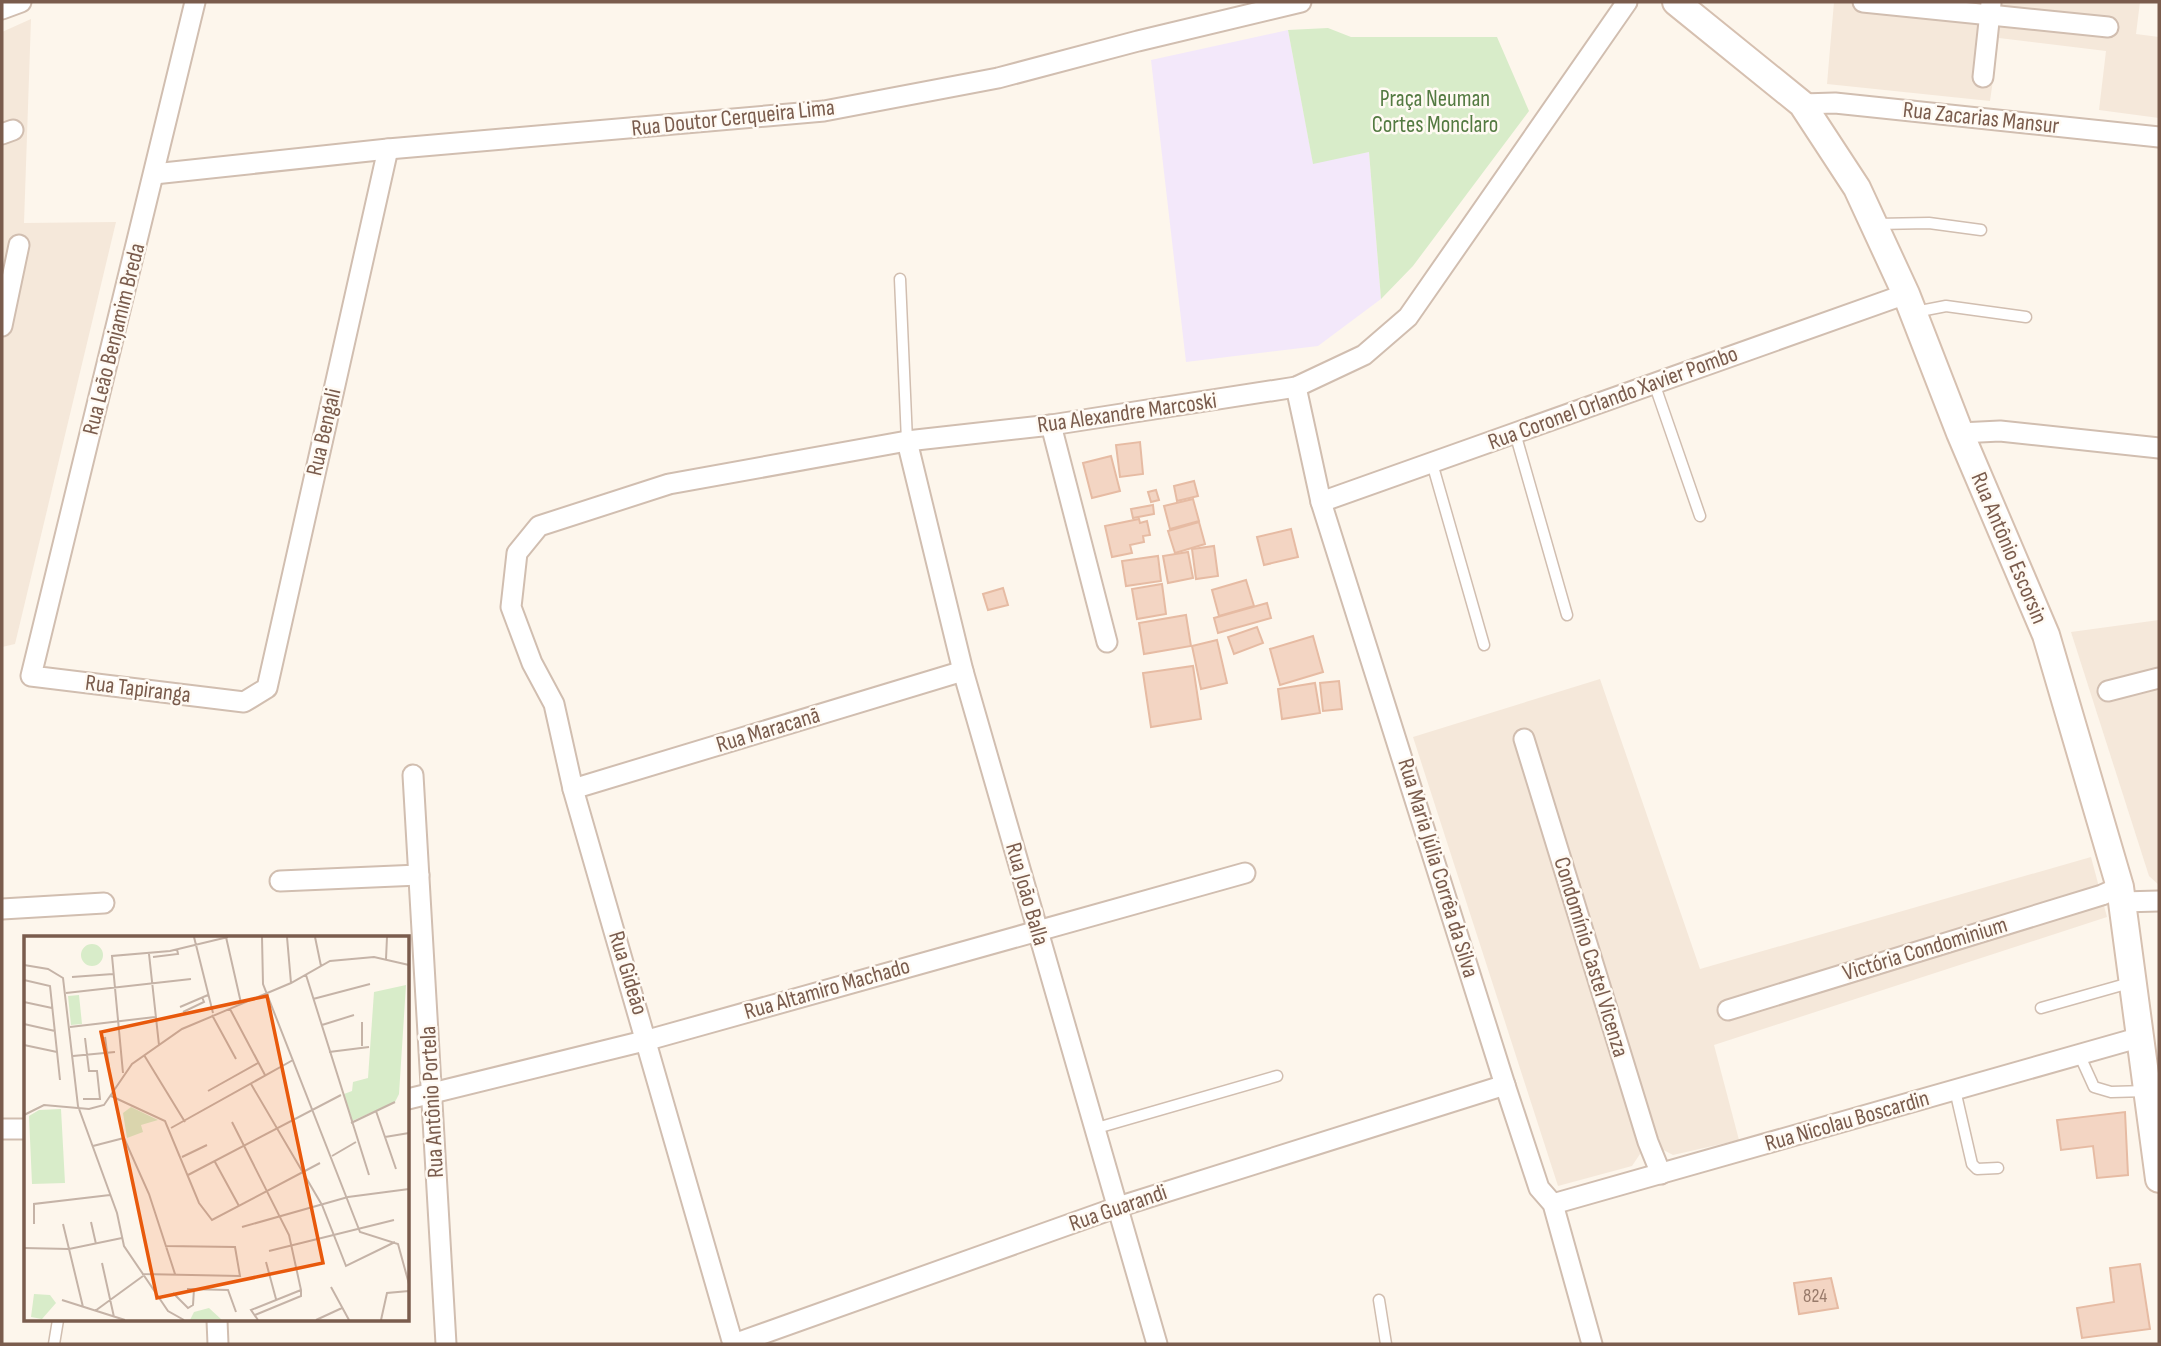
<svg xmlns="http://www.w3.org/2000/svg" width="2161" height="1346" viewBox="0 0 2161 1346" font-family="'Sofia Sans Condensed',sans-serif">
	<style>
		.residential { fill: #f5e8da }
		.education { fill: #f3e8fa }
		.green { fill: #d8ecc9 }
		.building { fill: #f3d5c3; stroke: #e6bba3; stroke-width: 2 }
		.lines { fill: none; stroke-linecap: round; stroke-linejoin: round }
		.lane-casing { stroke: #d1beb0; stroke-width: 13 }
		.street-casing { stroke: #d1beb0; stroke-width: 23 }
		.secondary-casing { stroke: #d6c0b0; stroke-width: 30 }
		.lane { stroke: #fff; stroke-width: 10 }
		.street { stroke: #fff; stroke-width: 19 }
		.secondary { stroke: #fff; stroke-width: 26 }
		.labels { text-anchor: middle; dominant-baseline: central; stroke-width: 5; stroke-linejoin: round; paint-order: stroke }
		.number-label { font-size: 19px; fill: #987a6a }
		.park-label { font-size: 23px; fill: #537a41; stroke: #fffaf3 }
		.street-label { font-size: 23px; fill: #7a5c4d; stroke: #fffaf3 }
		.inset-road { fill: none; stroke: #c5b3a7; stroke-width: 2 }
		.view { fill: #e8590c; fill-opacity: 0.15; stroke: #e8590c; stroke-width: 3.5 }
		.inset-edge { fill: none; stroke: #7a5c4d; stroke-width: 3.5 }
	</style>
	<rect width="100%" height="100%" fill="#fdf6ec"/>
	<g class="residential">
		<polygon points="1834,2 2140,2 2136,34 2159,37 2159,118 2099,110 2106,51 1999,38 1990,101 1827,84"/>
		<polygon points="31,19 24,223 116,222 15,644 2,647 2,32"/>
		<polygon points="2159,620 2159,885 2149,876 2071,632"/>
		<polygon points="1600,679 1700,969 2091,857 2107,917 1714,1045 1739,1140 1673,1155 1648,1142 1632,1166 1558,1186 1413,737"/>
	</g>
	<polygon class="education" points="1288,30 1313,163 1369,152 1381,299 1318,346 1186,362 1151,60"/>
	<polygon class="green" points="1328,28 1351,37 1497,37 1529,111 1413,266 1381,299 1369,152 1313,164 1288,30"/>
	<g class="building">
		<polygon points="1140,442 1143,474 1120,477 1116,445"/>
		<polygon points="1111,456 1120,491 1092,498 1083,463"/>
		<polygon points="1194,481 1198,496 1177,501 1174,486"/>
		<polygon points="1156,490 1159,500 1151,502 1148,492"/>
		<polygon points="1193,499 1199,521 1170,529 1164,506"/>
		<polygon points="1153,505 1154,514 1133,518 1131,509"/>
		<polygon points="1139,519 1140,523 1147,521 1150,535 1143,536 1144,542 1130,545 1132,553 1112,557 1105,526"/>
		<polygon points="1199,522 1205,544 1175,553 1168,531"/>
		<polygon points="1291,529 1298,557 1264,565 1257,537"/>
		<polygon points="1214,546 1218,576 1196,579 1192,549"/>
		<polygon points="1188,552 1193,578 1168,583 1163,556"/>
		<polygon points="1158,556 1161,581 1126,586 1122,561"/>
		<polygon points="1246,580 1254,606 1219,616 1212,590"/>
		<polygon points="1162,584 1166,614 1137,619 1132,589"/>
		<polygon points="1003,588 1008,605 988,610 983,594"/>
		<polygon points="1267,603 1271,618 1218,633 1214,618"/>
		<polygon points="1186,615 1191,646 1144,654 1139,623"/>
		<polygon points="1257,627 1263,643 1234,654 1228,637"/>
		<polygon points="1313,636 1323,672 1280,685 1270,649"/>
		<polygon points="1217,640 1227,683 1201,689 1192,646"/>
		<polygon points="1193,666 1201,719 1151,727 1143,673"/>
		<polygon points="1339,681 1342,709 1323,711 1320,683"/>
		<polygon points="1315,683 1320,713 1282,719 1278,689"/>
		<polygon points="2125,1112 2128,1175 2097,1178 2093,1146 2061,1150 2057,1120"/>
		<polygon points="2140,1264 2150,1329 2082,1338 2077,1308 2114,1302 2110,1268"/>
		<polygon points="1831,1278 1838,1308 1799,1314 1794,1283"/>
	</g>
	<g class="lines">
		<g class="lane-casing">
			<g id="lane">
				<polyline points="1877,224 1929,223 1981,230"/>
				<polyline points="900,279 907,441"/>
				<polyline points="1915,312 1946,306 2026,317"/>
				<polyline points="1654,383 1700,516"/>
				<polyline points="1515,433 1567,615"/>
				<polyline points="1432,463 1484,645"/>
				<polyline points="2041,1008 2133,982"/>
				<polyline points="2079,1054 2094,1087 2111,1092 2147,1091"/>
				<polyline points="1955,1090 1972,1164 1977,1169 1998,1168"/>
				<polyline points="1097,1128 1277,1076"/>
				<polyline points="1379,1300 1386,1344"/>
				<polyline points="54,1344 58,1320"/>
			</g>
		</g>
		<g class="street-casing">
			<g id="street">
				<polyline points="195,2 31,676 244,702 267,688 388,149"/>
				<polyline points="1863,2 2108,27"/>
				<polyline points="2,9 21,2"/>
				<polyline points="1983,77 1991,3"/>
				<polyline points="1802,104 1835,103 2159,137"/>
				<polyline points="2,134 13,130"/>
				<polyline points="154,174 388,149 824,111 998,78 1138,41 1301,2"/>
				<polyline points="2,326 19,245"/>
				<polyline points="1296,387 1321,502 1505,1085 1539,1188 1553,1204 1592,1344"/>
				<polyline points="1051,425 1107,642"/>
				<polyline points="1960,433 2000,431 2159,448"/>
				<polyline points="907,441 963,671 1157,1344"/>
				<polyline points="1321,502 1906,294"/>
				<polyline points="2108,691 2159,678"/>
				<polyline points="1524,739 1648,1142 1661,1174"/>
				<polyline points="413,775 446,1344"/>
				<polyline points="573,789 963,671"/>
				<polyline points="280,881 419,875"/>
				<polyline points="2122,902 2159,901"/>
				<polyline points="2,909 104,903"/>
				<polyline points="1728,1010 2102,895 2120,887"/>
				<polyline points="408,1099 648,1040 1245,873"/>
				<polyline points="2,1129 26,1129"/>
				<polyline points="1553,1204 2141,1037"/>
				<polyline points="217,1320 218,1344"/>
				<polyline points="733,1344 573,789 554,704 532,663 511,607 517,553 539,526 669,484 907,441 1051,425 1296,387 1364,355 1408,317 1627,2"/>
				<polyline points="734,1344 1118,1207 1505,1085"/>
			</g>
		</g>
		<g class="secondary-casing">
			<polyline id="secondary" points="1676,2 1802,104 1857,188 1906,294 1960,433 2046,635 2120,887 2159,1179"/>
		</g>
		<use href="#lane" class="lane"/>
		<use href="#street" class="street"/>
		<use href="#secondary" class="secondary"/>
	</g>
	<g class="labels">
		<g class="number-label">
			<text x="1815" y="1296">824</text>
		</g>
		<g class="park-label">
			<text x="1435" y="99">Praça Neuman<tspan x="1435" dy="26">Cortes Monclaro</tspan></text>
		</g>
		<g class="street-label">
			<text transform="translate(733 118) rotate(-6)">Rua Doutor Cerqueira Lima</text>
			<text transform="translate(1981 118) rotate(6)">Rua Zacarias Mansur</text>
			<text transform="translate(114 339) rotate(-76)">Rua Leão Benjamim Breda</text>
			<text transform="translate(1613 398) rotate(-20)">Rua Coronel Orlando Xavier Pombo</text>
			<text transform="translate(1127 413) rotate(-8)">Rua Alexandre Marcoski</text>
			<text transform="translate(324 432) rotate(-77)">Rua Bengali</text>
			<text transform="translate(2009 548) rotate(67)">Rua Antônio Escorsin</text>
			<text transform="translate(138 689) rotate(7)">Rua Tapiranga</text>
			<text transform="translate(768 730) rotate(-17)">Rua Maracanã</text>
			<text transform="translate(1438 868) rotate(73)">Rua Maria Júlia Corrêa da Silva</text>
			<text transform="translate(1027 894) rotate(74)">Rua João Balla</text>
			<text transform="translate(1925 949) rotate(-17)">Victória Condominium</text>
			<text transform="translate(1591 957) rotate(73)">Condomínio Castel Vicenza</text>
			<text transform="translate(628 973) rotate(73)">Rua Gideão</text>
			<text transform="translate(827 989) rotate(-16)">Rua Altamiro Machado</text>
			<text transform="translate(432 1102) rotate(-93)">Rua Antônio Portela</text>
			<text transform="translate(1847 1121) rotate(-16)">Rua Nicolau Boscardin</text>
			<text transform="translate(1118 1208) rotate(-19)">Rua Guarandi</text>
		</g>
	</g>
	<g transform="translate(24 936)">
		<rect width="385" height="385" fill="#fdf6ec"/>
		<path d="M57 19a11 11 0 1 1 22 0a11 11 0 1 1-22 0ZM 382,49 L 375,158 L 371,166 L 328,185 L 320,158 L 328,155 L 329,146 L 344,142 L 350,56 ZM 55,59 L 58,88 L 47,89 L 44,60 ZM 107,171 L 134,184 L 117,189 L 119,196 L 103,202 L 99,177 ZM 37,173 L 41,247 L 8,248 L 5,180 L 15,174 ZM 10,358 L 26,359 L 32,367 L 18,383 L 7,381 ZM 185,372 L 198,384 L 166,384 L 170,376 Z" fill="#d8ecc9"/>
		<path class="inset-road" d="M 170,1 L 189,77M 202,1 L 217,67M 238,1 L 239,48 L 336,296 L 374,308 L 385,348M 263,1 L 267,47M 291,1 L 297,30M 125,18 L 135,109M 129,21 L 154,18 L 153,13M 362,23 L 363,1M 0,29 L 24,33 L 39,42 L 54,170 L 93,277 L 100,310 L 144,375 L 160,384M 282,39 L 345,239M 48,41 L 89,38M 0,44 L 26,50 L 36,144M 42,57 L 167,43M 289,63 L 346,48M 0,66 L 28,72M 156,71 L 184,59M 206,73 L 241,139M 159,76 L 180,66 L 178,61M 188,79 L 212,123M 338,86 L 338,110M 0,88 L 31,95M 298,89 L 330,79M 46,91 L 131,81M 81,101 L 85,132M 0,109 L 33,116M 305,116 L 345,111M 120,119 L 161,186M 49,120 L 91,116M 99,137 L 88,20 L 146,15 L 204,1M 227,148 L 298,269 L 322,330 L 371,306M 184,155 L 234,127M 87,160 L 141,185 L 175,267 L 188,284 L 296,227M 59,163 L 76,163 L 73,135 L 65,135 L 61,102M 352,175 L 372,233M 0,179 L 20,169 L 65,173 L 80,169 L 108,128 L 158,93 L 267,47 L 306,25 L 350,21 L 385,29M 208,186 L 265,299 L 277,354 L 277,360 L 231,379M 327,187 L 371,166M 147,192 L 269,124M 361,201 L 385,197M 69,210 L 100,202 L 125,258 L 151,338M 308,220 L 332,206M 158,221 L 183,209M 191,226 L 215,270M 164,239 L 317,159M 67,286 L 72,308M 10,288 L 10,268 L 86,259M 39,288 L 59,371M 218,291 L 324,261 L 385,253M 0,312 L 45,313 L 98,302M 245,315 L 370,284M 242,326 L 252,363M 78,327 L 90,381M 118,338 L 216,340 L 211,311 L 141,310M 307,351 L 325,384M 163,353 L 204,354 L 212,376M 149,357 L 164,372 L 169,369 L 170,353M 38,364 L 101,384M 71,375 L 119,340M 234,384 L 227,374 L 277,354M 292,384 L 318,372M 357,384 L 363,357 L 385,355M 385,384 L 385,356"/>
		<path class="view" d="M 243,60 L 299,327 L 133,362 L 77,96 Z"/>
		<rect width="385" height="385" class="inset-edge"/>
	</g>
	<rect width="2161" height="1346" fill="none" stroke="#7a5c4d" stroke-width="7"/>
</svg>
